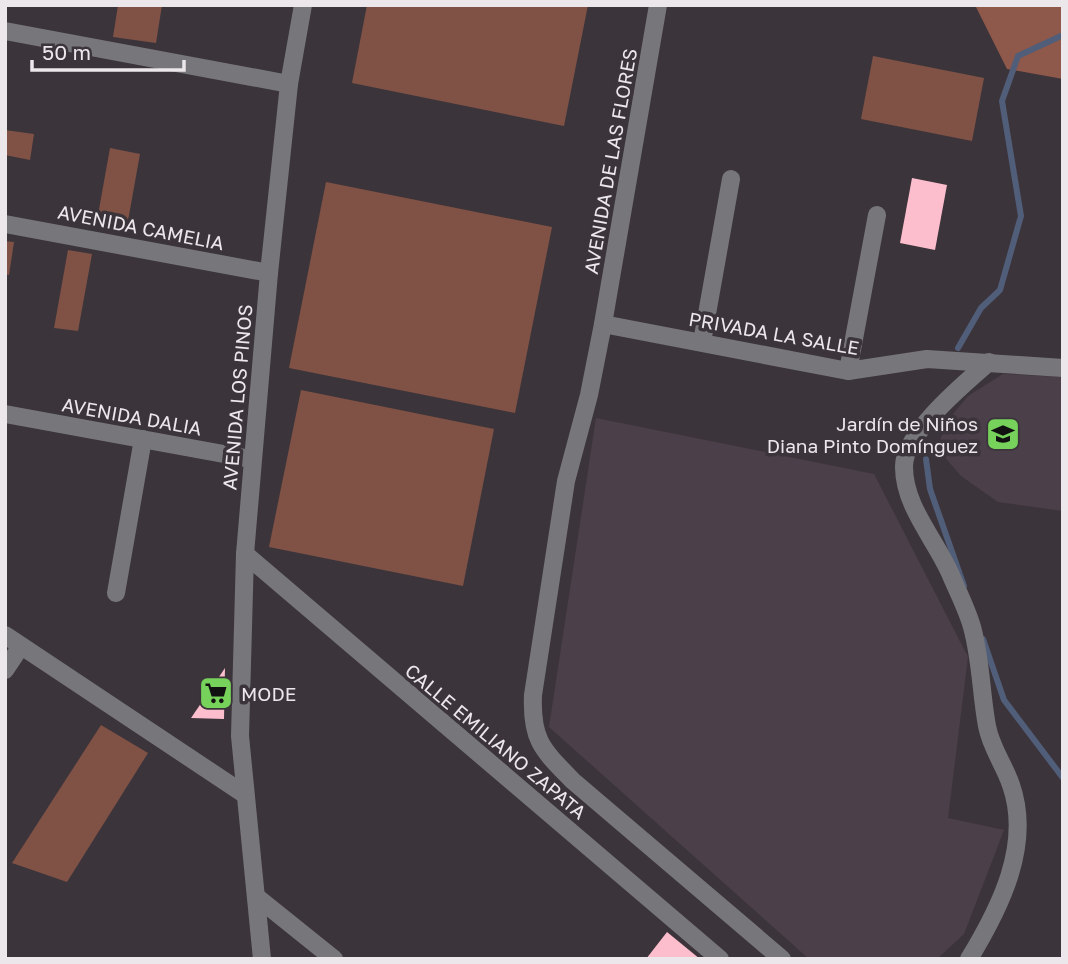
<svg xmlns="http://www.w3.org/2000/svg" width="1068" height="964" viewBox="0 0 1068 964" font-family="'Golos Text',sans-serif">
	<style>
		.built { fill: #4b3f4a }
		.green { fill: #7f5245 }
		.forest { fill: #8e594a }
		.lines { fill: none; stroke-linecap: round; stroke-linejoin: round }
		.stream { stroke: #515e79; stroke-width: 6 }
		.building { fill: #fcbecd }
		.minor { stroke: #77777b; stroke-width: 18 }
		.labels { text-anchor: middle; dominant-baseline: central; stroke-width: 7; stroke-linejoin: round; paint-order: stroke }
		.street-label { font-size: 19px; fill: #ebe7eb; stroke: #3c343b }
		.poi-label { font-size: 19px; fill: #ebe7eb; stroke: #3c343b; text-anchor: end }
	</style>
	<rect width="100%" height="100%" fill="#3c343b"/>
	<g class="built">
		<polygon points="1003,374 1063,377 1063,511 998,502 961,476 937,448 948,420 968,396"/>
		<polygon points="596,418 874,474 968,657 948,818 1004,830 964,934 937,959 809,959 549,727"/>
	</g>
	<g class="green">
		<polygon points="118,5 162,5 156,43 113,37"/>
		<polygon points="367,5 588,5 564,126 352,83"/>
		<polygon points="873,56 984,78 972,141 861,119"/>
		<polygon points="5,130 34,134 30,160 5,155"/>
		<polygon points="110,148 140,154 126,232 96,226"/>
		<polygon points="326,182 552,227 515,413 289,368"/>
		<polygon points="5,241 14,242 9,275 5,274"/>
		<polygon points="68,250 92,254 78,331 54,328"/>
		<polygon points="301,390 494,429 463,586 269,547"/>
		<polygon points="101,725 148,753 67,882 12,863"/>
	</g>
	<polygon class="forest" points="975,5 1063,5 1063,79 1007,69"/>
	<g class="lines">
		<g class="stream">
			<polyline points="958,348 981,308 1000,290 1021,216 1002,101 1018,56 1063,35"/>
			<polyline points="926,459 930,489 964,586"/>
			<polyline points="983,639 1004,700 1063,778"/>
		</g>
	</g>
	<g class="building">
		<polygon points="912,178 947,185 935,250 900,243"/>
		<polygon points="225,668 224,719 191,718"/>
		<polygon points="667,932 700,959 646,959"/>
	</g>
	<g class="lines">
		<g class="minor">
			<path d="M 658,5 L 603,324 L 589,395 L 566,481 L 533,695 C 531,741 543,750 573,781 L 782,959"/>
			<polyline points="5,31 289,84"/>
			<polyline points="5,224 269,273"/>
			<polyline points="603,324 848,371 927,359 1063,368"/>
			<polyline points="702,342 731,179"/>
			<polyline points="848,371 877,215"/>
			<polyline points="5,414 251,459"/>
			<polyline points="245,554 720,959"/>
			<polyline points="116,593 143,439"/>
			<polyline points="5,635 244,794"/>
			<polyline points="5,670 21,646"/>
			<polyline points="258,898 334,959"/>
			<polyline points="262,959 240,736 245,554 269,273 289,84 303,5"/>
			<path d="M 969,959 C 1000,908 1032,845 1011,785 C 1004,764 991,748 987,726 C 981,694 981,659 972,627 C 967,609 957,590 950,573 C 935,539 904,506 904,467 C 903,434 965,383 989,362"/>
		</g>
	</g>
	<defs>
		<g id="school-square" transform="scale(1.75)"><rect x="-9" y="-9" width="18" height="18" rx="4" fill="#76d25a" stroke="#3c343b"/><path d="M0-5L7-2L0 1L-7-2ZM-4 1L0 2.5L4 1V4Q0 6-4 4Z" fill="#111"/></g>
		<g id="supermarket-square" transform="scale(1.75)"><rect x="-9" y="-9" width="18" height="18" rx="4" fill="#76d25a" stroke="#3c343b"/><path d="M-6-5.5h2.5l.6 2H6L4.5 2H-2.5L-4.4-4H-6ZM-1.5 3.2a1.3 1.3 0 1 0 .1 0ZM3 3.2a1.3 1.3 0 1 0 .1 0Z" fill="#111"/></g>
	</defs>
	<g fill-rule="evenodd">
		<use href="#school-square" x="1003" y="434"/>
		<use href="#supermarket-square" x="216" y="693"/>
	</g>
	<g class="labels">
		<g class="street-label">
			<text transform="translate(610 161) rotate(-80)">AVENIDA DE LAS FLORES</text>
			<text transform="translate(141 227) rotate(11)">AVENIDA CAMELIA</text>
			<text transform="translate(774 333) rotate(10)">PRIVADA LA SALLE</text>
			<text transform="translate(237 397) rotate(-85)">AVENIDA LOS PINOS</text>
			<text transform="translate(132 416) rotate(10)">AVENIDA DALIA</text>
			<text transform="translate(496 741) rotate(40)">CALLE EMILIANO ZAPATA</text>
		</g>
		<g class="poi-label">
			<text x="978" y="423">Jardín de Niños<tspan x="978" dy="22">Diana Pinto Domínguez</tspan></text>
			<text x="241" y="693" text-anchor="start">MODE</text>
		</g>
	</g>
	<rect width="1068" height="964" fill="none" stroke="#ebe7eb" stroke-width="14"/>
	<path d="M32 60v10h152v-10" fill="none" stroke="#ebe7eb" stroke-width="3.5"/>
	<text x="42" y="60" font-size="21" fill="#ebe7eb" stroke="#3c343b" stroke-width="5" paint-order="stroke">50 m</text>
</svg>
